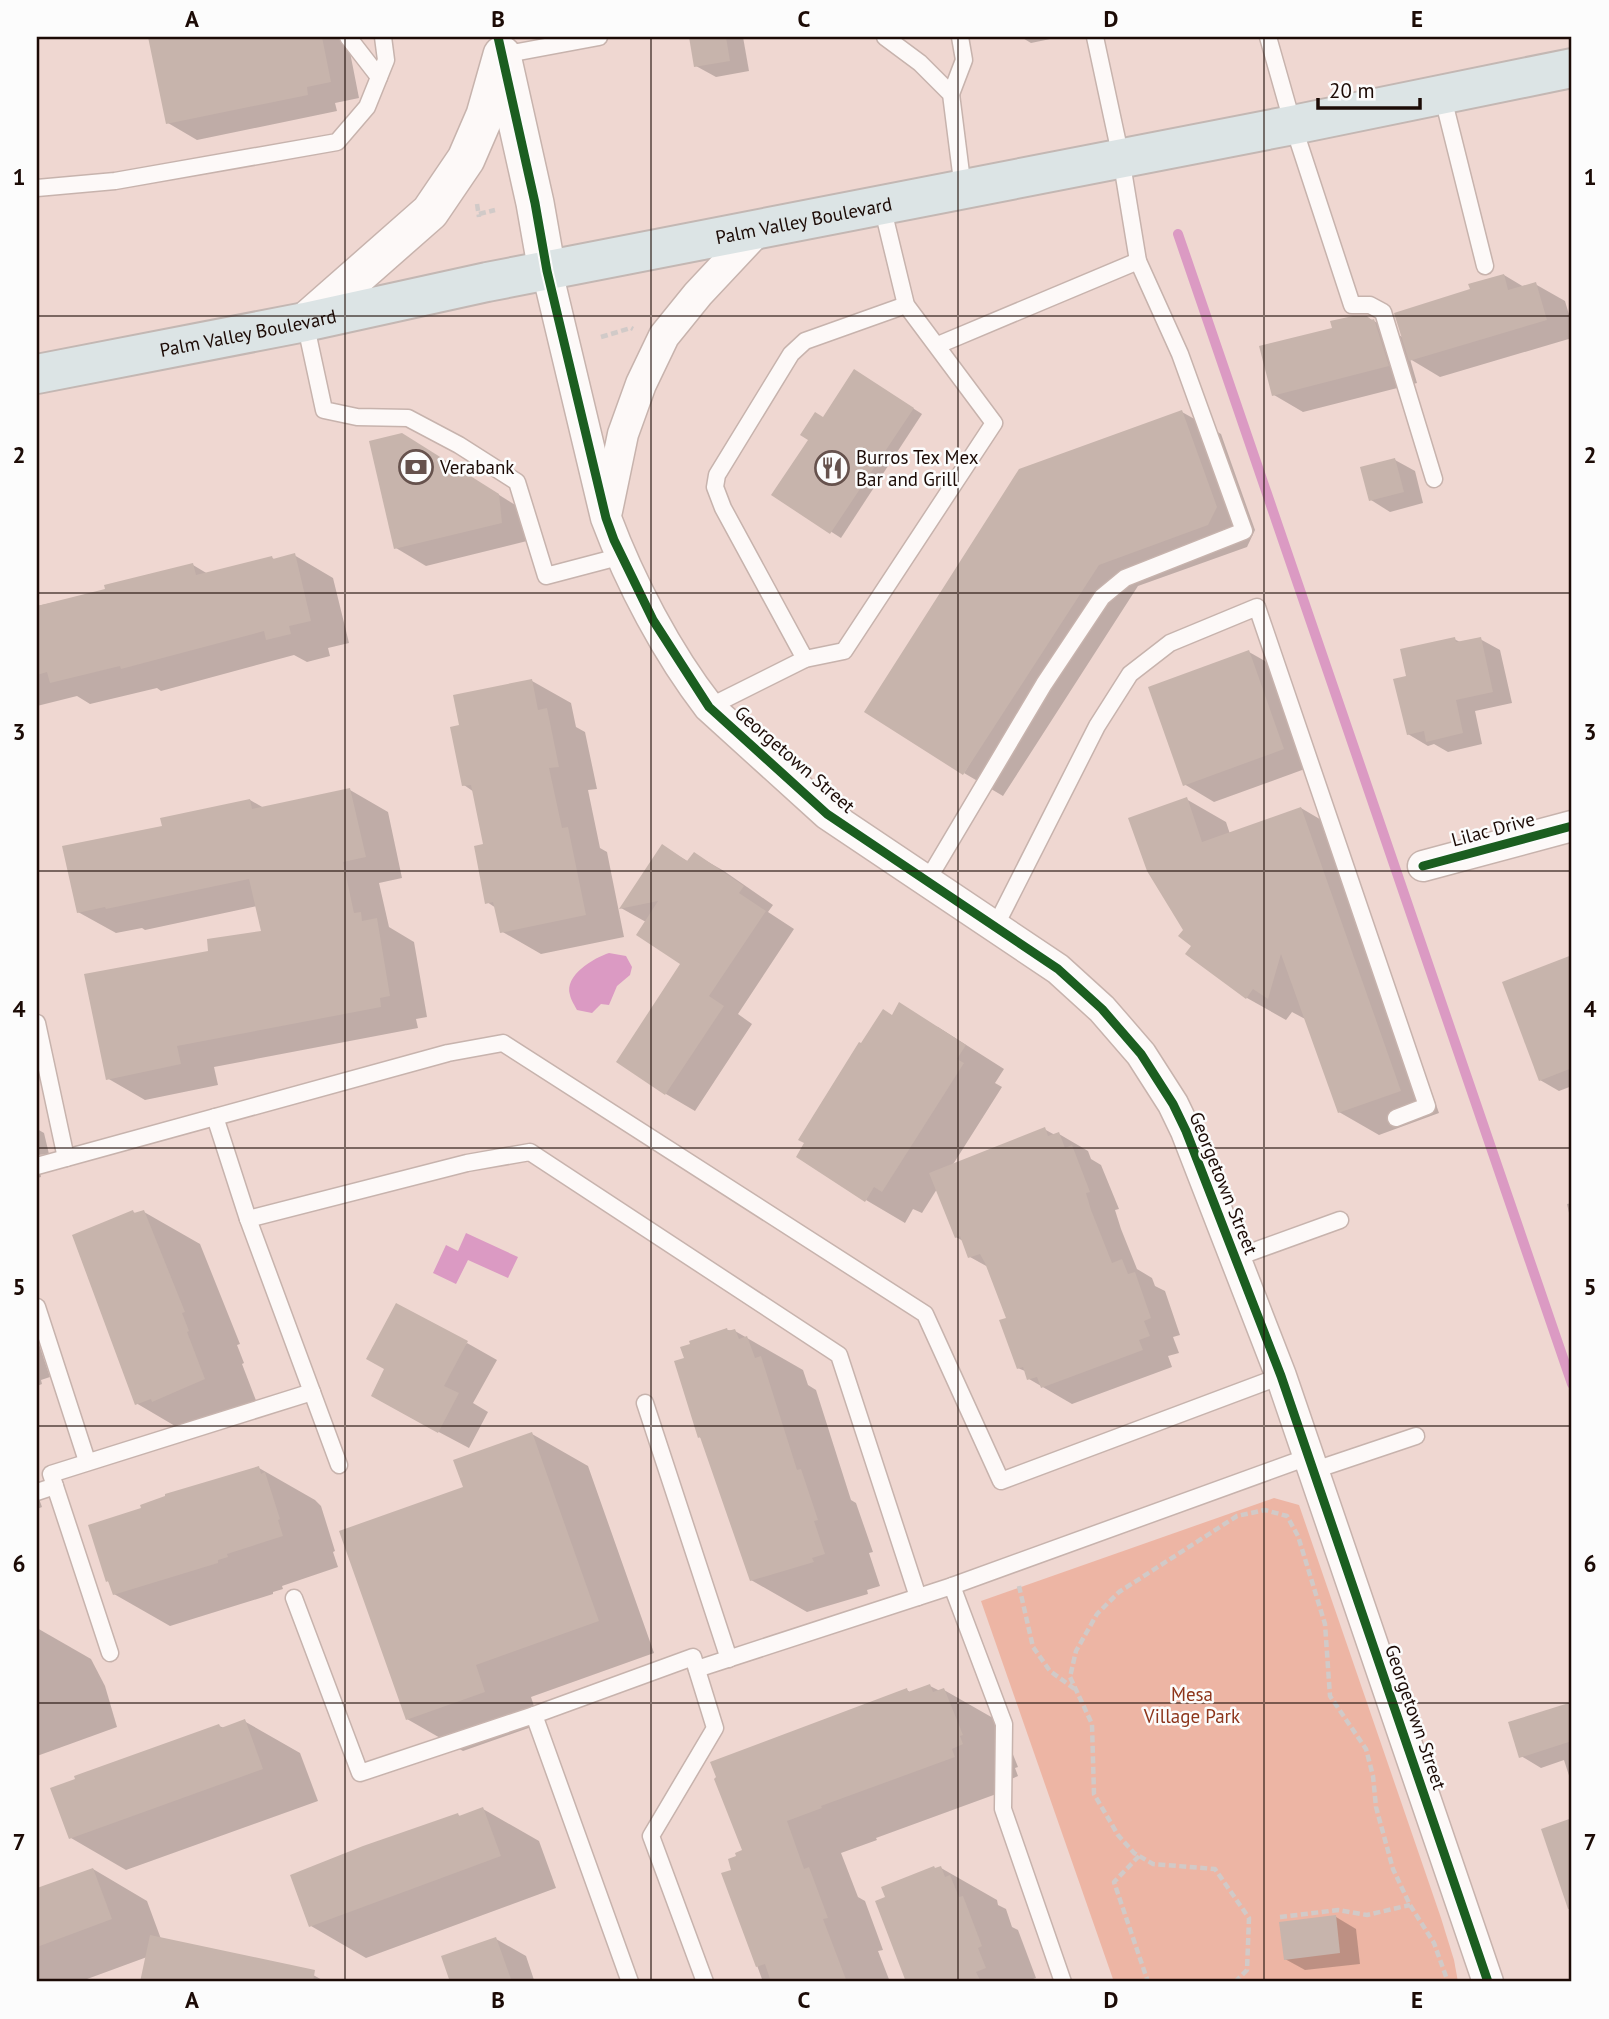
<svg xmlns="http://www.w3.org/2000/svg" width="1609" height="2019" viewBox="0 0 1609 2019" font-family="'PT Sans',sans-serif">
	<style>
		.green { fill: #edb5a4 }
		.water { fill: #db9ac3 }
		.shadow { fill: #0003 }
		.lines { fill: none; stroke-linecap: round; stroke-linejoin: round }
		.stream { stroke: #db9ac3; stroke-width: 10 }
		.building { fill: #c7b4ac }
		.service-casing { stroke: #c7b3ad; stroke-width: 19 }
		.minor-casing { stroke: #c7b3ad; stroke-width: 33 }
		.tertiary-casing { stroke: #c7b3ad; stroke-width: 40 }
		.trunk-casing { stroke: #c3b7b3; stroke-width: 42 }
		.path { stroke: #d1cac8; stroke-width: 4.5; stroke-dasharray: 7 3.5; stroke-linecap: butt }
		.service { stroke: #fdf9f8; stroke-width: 16 }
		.minor { stroke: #fdf9f8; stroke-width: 30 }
		.tertiary { stroke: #fdf9f8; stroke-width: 37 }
		.trunk { stroke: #dce4e5; stroke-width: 38 }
		.cycleway-casing { stroke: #fcfcfc; stroke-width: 13 }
		.cycleway { stroke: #1b5e20; stroke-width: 9 }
		.grid { fill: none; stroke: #1c0b06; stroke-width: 2; stroke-opacity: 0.55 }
		.labels { text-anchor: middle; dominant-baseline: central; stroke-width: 5; stroke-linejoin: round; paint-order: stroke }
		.street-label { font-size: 19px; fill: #1c0b06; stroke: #fcfcfc }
		.poi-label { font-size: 19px; fill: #1c0b06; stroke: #fcfcfc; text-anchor: start }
		.park-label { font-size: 19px; fill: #8d351b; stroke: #fcfcfc }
		.neatline { fill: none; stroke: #1c0b06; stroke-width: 2.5 }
		.grid-label { font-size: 23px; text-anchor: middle; font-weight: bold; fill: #1c0b06 }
	</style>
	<rect width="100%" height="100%" fill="#efd7d1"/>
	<polygon class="green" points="1274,1498 1299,1505 1441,1918 1454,1960 1458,1982 1114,1982 981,1601"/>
	<g class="water">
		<path d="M 609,953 L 626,956 L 632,967 L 630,975 L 617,986 L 609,1005 L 601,1004 L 592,1013 L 577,1010 C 575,1006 571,1000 570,995 C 564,975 594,958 609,953 Z"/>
		<polygon points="466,1233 518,1257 508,1278 468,1260 456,1284 433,1273 446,1245 458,1251"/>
	</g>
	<g class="shadow">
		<polygon points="150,37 347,37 359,98 335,103 337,111 197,140 168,123"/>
		<polygon points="691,37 743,37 749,71 716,77 696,66"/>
		<polygon points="1021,37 1060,37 1031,43"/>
		<polygon points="1504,275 1524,287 1535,284 1565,301 1572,325 1572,338 1440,377 1410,359 1417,383 1303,412 1274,395 1334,329 1367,317 1404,338 1472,291"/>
		<polygon points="864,377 922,414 841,538 774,495 824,419"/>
		<polygon points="1182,412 1221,434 1255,530 1247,547 1138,586 1003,796 964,773"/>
		<polygon points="432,453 528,513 531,540 426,566 396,548"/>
		<polygon points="1395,460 1415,471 1423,503 1390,512 1371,500"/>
		<polygon points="294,555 333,578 349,643 328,648 330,656 307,662 294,655 161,691 157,688 90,704 77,696 37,706 37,606 107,591 193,565 208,574 272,558 276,560"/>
		<polygon points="1454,639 1462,643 1480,639 1500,650 1512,703 1475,711 1482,744 1448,752 1434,744 1428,746 1408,734 1408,677"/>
		<polygon points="1249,652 1279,669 1313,766 1214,802 1184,784"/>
		<polygon points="532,681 571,703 576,727 585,732 597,789 588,790 600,848 607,852 624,937 541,954 501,931 496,908 487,902 485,846 474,792 464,785 461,726"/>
		<polygon points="350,790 388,812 402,878 379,883 389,927 414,942 427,1017 416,1019 418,1028 214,1067 218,1085 145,1100 107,1078 210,952 263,932 257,906 145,930 142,928 116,933 78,912 164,827 250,800 264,808"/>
		<polygon points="1186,799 1226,822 1230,834 1301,808 1340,831 1439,1113 1379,1135 1339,1112 1307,1020 1292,1012 1286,1020 1247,998 1187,954 1193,946 1185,930"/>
		<polygon points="663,847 689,862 694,854 724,871 773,905 768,912 794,929 738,1014 752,1024 695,1111 666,1094 682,963 646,922 621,908"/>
		<polygon points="1572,958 1572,1086 1559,1091 1540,1080 1504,983"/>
		<polygon points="892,1017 938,1027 1004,1069 995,1083 1002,1087 952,1166 1044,1129 1055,1135 1059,1134 1088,1151 1091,1159 1101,1165 1119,1209 1115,1210 1121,1229 1137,1269 1152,1278 1155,1286 1165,1291 1180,1335 1173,1337 1179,1353 1168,1356 1172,1367 1072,1404 1029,1379 1027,1372 1018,1368 1008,1319 988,1267 970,1257 963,1241 956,1237 937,1189 922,1213 913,1209 905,1223 866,1200"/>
		<polygon points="37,1129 44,1133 49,1154 38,1155 41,1177 37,1178"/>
		<polygon points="1572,1203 1572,1226 1567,1204"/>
		<polygon points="133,1212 137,1214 144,1212 200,1244 240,1344 237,1345 244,1363 242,1364 260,1411 209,1433 206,1431 192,1436 136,1403"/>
		<polygon points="727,1330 735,1331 803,1370 808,1385 816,1390 851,1500 856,1503 873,1552 869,1553 880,1586 867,1590 868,1594 807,1612 751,1580 703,1439 699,1437 686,1359"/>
		<polygon points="37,1338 50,1377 41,1380 42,1384 37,1386"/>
		<polygon points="467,1343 497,1360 473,1403 488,1412 469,1448 403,1413"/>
		<polygon points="532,1434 588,1466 654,1653 531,1697 540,1724 463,1751 407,1719 465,1488"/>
		<polygon points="259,1468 315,1500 321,1506 335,1551 333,1552 338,1567 282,1586 283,1589 273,1592 273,1594 170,1626 114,1594 110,1582 107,1581"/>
		<polygon points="37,1493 42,1507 37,1509"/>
		<polygon points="37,1628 91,1659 105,1686 117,1727 37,1756"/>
		<polygon points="930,1686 940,1691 944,1690 1000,1722 1018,1767 1015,1768 1018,1776 1007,1781 1010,1789 876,1838 877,1840 841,1853 858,1897 865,1901 883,1950 878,1951 890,1982 763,1982 724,1874 733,1871 744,1851 907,1690 911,1693"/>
		<polygon points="1572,1703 1572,1785 1564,1760 1541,1768 1521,1756 1510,1723"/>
		<polygon points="244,1721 300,1753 318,1801 126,1870 71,1838 219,1726 224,1728"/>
		<polygon points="483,1809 539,1841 556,1888 366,1958 311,1926 458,1815 462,1817"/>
		<polygon points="941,1868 997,1900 998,1905 1006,1909 1012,1927 1018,1930 1036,1978 1033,1979 1034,1982 908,1982 878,1902"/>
		<polygon points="93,1869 147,1901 161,1939 304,1970 326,1982 142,1982 147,1957 79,1982 37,1982 37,1890"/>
		<polygon points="1336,1917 1356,1929 1360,1964 1305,1970 1285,1959"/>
		<polygon points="496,1939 526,1956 534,1980 538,1982 452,1982 444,1957"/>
	</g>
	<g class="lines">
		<polyline class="stream" points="1178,234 1572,1384"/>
	</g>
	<g class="building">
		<polygon points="148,37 322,37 331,82 307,87 308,95 166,124"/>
		<polygon points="689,37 726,37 730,61 694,67"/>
		<polygon points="1504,274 1508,290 1536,282 1547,320 1409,361 1394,313 1470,289 1468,284"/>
		<polygon points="1353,316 1367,316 1371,320 1374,319 1389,366 1272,396 1259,346 1332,328 1330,321"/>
		<polygon points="854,369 914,408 830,534 771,495 808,440 800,435 815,412 823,417"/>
		<polygon points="1182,410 1217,507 1208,525 1099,565 963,775 864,712 1019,469"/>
		<polygon points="402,433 499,494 502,523 394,549 369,441"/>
		<polygon points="1395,458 1404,492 1369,501 1360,467"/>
		<polygon points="295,553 311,621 289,626 291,634 266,640 264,631 121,669 120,666 50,683 47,672 37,675 37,606 105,589 104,585 193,563 196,575 272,556 273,559"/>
		<polygon points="1455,637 1456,642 1481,637 1493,692 1456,700 1463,733 1426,742 1424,731 1407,735 1393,679 1406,676 1400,649"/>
		<polygon points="1249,650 1284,749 1183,786 1148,687"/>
		<polygon points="532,679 538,710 547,708 559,767 549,768 562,828 568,827 586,915 500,933 493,902 485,904 474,846 483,844 471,785 462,786 450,727 459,725 453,695"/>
		<polygon points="350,788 366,857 343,862 354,913 361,912 362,921 377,918 390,996 380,998 381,1007 177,1046 181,1064 106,1080 84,974 208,951 207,939 261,931 249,879 106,909 105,907 77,913 62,846 162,826 160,818 250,799 252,809"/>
		<polygon points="1187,797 1202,842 1301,807 1401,1091 1338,1113 1281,954 1268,999 1253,989 1246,999 1185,954 1191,946 1178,936 1183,930 1147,871 1128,818"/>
		<polygon points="662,844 687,861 694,852 744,886 739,893 766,911 709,996 724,1006 665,1095 616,1062 680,964 636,935 658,901 619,909"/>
		<polygon points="1572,955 1572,1068 1539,1081 1502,982"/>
		<polygon points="899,1002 966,1045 957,1059 964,1063 882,1192 874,1187 865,1202 796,1157 804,1143 798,1140 859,1042 861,1043 883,1009 892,1015"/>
		<polygon points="1045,1127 1048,1136 1059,1132 1065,1148 1072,1145 1090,1192 1086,1193 1091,1210 1112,1263 1122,1259 1128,1274 1135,1272 1151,1318 1144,1321 1150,1336 1139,1340 1143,1350 1041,1388 1037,1377 1027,1380 1023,1367 1017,1369 999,1320 1006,1318 985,1263 980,1254 968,1258 960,1236 955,1238 929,1173"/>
		<polygon points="133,1210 134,1213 144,1210 185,1312 182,1313 189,1331 187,1332 205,1379 152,1402 151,1399 135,1405 72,1235"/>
		<polygon points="396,1303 468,1341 444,1386 459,1393 438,1433 371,1396 384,1369 366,1359"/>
		<polygon points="727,1328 728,1331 735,1329 739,1339 747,1336 755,1358 761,1356 797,1470 801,1469 818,1520 814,1521 825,1554 812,1558 814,1562 750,1581 700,1437 698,1438 674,1361 684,1358 680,1347 690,1344 689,1341"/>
		<polygon points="532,1432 599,1621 476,1665 485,1692 406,1720 339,1531 463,1487 453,1460"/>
		<polygon points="259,1466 261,1474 265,1472 280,1519 278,1520 283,1536 227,1554 228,1557 218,1560 218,1563 113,1595 108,1581 106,1582 88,1525 141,1508 140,1505 165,1496 165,1494"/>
		<polygon points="930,1684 933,1692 944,1688 963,1735 960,1736 963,1744 952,1749 955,1757 821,1806 822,1808 787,1821 804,1869 809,1867 828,1918 823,1919 847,1982 771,1982 765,1964 756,1967 721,1873 731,1870 728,1859 736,1856 735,1853 742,1850 714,1779 716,1777 710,1762 907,1688 908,1692"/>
		<polygon points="1572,1702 1572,1741 1519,1758 1508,1722"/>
		<polygon points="245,1719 263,1769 69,1839 50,1788 75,1779 74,1776 219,1724 221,1728"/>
		<polygon points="483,1807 501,1856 309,1927 290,1875 363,1846 458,1813 459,1816"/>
		<polygon points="1572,1818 1572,1908 1568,1909 1541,1829"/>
		<polygon points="934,1866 935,1868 941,1866 945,1877 950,1875 959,1897 963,1896 982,1946 978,1948 986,1968 976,1972 981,1982 906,1982 875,1901 885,1897 881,1887"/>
		<polygon points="93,1868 112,1919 37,1947 37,1888"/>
		<polygon points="1336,1915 1340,1953 1284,1960 1279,1922"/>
		<polygon points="150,1935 315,1970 313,1982 140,1982"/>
		<polygon points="496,1937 512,1982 450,1982 441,1956"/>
	</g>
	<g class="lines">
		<g class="service-casing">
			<g id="service">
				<polyline points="348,37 379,77"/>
				<polyline points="885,37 920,63 951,94 963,189"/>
				<polyline points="1268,37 1293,125 1352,305 1370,305 1383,312 1434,479"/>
				<polyline points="502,55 599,37"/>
				<polyline points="951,94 964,60 960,37"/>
				<polyline points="1442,94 1485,266"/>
				<polyline points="37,188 115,181 337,142 367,107 386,60 383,37"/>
				<polyline points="305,322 324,410 357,417 408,418 459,445 517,482 546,576 622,556"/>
				<polyline points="938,345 1138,261"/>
				<polyline points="805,659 723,508 715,487 717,475 791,354 805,341 906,305"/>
				<polyline points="709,707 805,659 844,651 994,423 906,305 882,206"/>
				<polyline points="927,881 1044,684 1102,597 1125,578 1244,531 1180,354 1138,261 1121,158 1095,37"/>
				<polyline points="995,927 1097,726 1130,674 1170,643 1257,607 1427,1106 1396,1118"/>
				<polyline points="37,1023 66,1158"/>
				<polyline points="215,1117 248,1219 339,1465"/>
				<polyline points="37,1166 448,1053 503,1043 925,1314 1001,1481 1281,1376"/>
				<polyline points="248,1219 467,1163 530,1152 839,1355 918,1597"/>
				<polyline points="1235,1258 1340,1220"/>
				<polyline points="37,1307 87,1461"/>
				<polyline points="645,1403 729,1659"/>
				<polyline points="1312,1471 1416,1436"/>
				<polyline points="37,1492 55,1486"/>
				<polyline points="952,1586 1308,1457"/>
				<polyline points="294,1598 360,1773 534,1715 630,1982"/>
				<polyline points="110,1653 51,1474 312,1392"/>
				<polyline points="697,1669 952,1586 1004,1724 1003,1809 1063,1982"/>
				<polyline points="534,1715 693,1657 715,1728 651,1836 705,1982"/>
			</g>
		</g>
		<g class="minor-casing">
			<g id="minor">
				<path d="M 547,271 L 606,518 C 630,582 667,653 709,707 L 827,814 L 1058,969 L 1102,1009 L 1141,1054 L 1173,1104 L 1186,1131 L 1281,1376 L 1488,1982"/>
				<polyline points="607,511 623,434 641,384 664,336 698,294 758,230"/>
				<polyline points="1423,866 1572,826"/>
			</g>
		</g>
		<g class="tertiary-casing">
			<g id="tertiary">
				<polyline points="503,60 535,203 547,271"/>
				<polyline points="305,322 430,212 466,159 485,115 502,55"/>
			</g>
		</g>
		<g class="trunk-casing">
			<g id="trunk">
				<path id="s1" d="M 37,374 L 305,322 L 487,282 L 1293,125 L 1572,68"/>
			</g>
		</g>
		<g class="path">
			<polyline points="477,204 479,217"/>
			<polyline points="479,214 495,210"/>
			<polyline points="601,337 631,328 633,329"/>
			<polyline points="1019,1586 1033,1647 1050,1671 1076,1690"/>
			<polyline points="1139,1856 1114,1882 1148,1982"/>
			<polyline points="1280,1917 1338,1910 1367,1915 1410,1905"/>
			<polyline points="1235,1982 1247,1970 1249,1918 1215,1869 1153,1864 1134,1853 1118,1835 1094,1794 1092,1724 1070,1677 1076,1651 1097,1614 1119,1592 1237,1516 1265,1510 1287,1516 1298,1536 1325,1624 1330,1696 1366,1749 1373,1776 1376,1807 1393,1869 1410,1905 1434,1943 1448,1982"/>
		</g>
		<use href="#service" class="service"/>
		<use href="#minor" class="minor"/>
		<use href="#tertiary" class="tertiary"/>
		<use href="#trunk" class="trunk"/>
		<g class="cycleway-casing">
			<g id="cycleway">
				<polyline points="498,37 535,203 547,271 606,518 614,540 653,620 709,707 827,814 1058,969 1102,1009 1141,1054 1173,1104 1186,1131 1281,1376 1488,1982"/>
				<polyline points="1423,866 1572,826"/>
			</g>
		</g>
		<use href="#cycleway" class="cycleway"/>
	</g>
	<path class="grid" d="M 345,37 L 345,1982M 651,37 L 651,1982M 958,37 L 958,1982M 1264,37 L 1264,1982M 37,316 L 1572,316M 37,593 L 1572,593M 37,871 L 1572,871M 37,1148 L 1572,1148M 37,1426 L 1572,1426M 37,1703 L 1572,1703"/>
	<defs>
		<g id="bank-ring" transform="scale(1.75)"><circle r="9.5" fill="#fcfcfc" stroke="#66524d" stroke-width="1.5"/><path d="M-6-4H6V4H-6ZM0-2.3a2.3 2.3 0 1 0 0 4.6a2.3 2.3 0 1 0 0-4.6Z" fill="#66524d"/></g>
		<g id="restaurant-ring" transform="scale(1.75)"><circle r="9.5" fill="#fcfcfc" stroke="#66524d" stroke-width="1.5"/><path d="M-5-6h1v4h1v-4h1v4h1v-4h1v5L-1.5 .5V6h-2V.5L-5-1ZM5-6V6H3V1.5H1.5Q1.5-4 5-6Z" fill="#66524d"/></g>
	</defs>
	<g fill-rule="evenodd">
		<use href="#bank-ring" x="416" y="467"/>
		<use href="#restaurant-ring" x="832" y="468"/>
	</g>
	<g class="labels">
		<g class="street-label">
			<text stroke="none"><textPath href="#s1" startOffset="782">Palm Valley Boulevard</textPath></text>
			<text stroke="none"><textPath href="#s1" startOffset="215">Palm Valley Boulevard</textPath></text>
			<text transform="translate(795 759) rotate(41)">Georgetown Street</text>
			<text transform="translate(1493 829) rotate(-15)">Lilac Drive</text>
			<text transform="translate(1224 1183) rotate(68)">Georgetown Street</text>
			<text transform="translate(1416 1717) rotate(71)">Georgetown Street</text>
		</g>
		<g class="poi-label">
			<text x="856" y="457">Burros Tex Mex<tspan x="856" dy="22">Bar and Grill</tspan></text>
			<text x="440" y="467">Verabank</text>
		</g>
		<g class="park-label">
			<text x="1192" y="1694">Mesa<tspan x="1192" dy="22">Village Park</tspan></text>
		</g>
	</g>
	<rect width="1609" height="2019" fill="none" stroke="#fcfcfc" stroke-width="77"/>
	<path d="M1318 98v10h102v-10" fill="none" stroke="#1c0b06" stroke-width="3.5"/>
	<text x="1329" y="98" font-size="21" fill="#1c0b06" stroke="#fcfcfc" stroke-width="5" paint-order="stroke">20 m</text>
	<rect x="38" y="38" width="1532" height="1942" class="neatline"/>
	<g class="grid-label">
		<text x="192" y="27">A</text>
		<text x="498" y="27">B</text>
		<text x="804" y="27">C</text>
		<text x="1111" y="27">D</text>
		<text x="1417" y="27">E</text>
		<text x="19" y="185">1</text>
		<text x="1590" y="185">1</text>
		<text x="19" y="463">2</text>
		<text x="1590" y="463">2</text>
		<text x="19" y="740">3</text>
		<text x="1590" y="740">3</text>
		<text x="19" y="1017">4</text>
		<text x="1590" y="1017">4</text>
		<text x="19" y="1295">5</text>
		<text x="1590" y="1295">5</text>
		<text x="19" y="1572">6</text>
		<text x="1590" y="1572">6</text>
		<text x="19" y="1850">7</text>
		<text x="1590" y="1850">7</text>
		<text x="192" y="2008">A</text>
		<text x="498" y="2008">B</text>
		<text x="804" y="2008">C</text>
		<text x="1111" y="2008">D</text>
		<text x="1417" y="2008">E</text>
	</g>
</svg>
